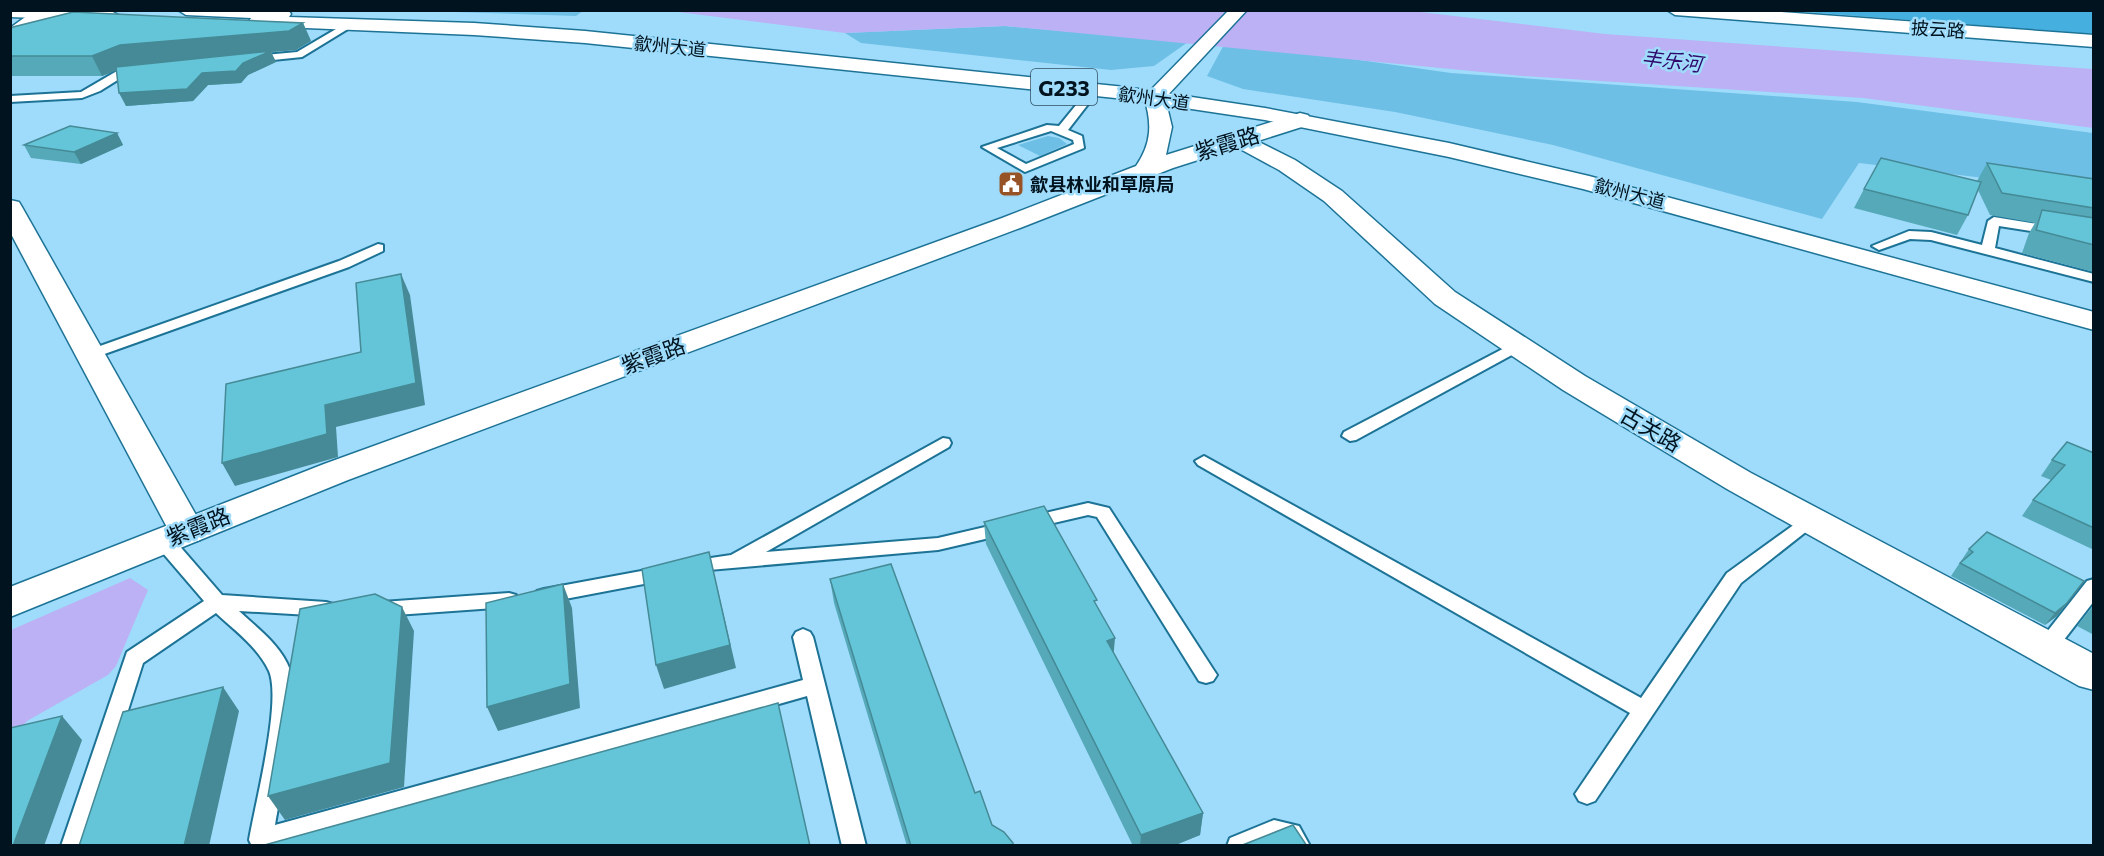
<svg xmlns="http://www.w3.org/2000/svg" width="2104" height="856" viewBox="0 0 2104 856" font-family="Commissioner,'Noto Sans SC',sans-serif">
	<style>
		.green { fill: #6ebfe6 }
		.forest { fill: #45b0df }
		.water { fill: #bbb1f4 }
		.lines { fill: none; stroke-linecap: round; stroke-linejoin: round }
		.lane-casing { stroke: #1d7396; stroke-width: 4 }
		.street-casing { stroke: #1d7396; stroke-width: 3 }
		.secondary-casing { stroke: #1d7396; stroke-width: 3 }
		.highway-casing { stroke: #1d7396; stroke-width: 3 }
		.lane { fill: #fff; fill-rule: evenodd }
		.street { fill: #fff; fill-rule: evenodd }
		.secondary { fill: #fff; fill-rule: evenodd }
		.highway { fill: #fff; fill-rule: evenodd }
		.wall { fill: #55a9b9 }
		.shaded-wall { fill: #458a96 }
		.building { fill: #63c5d7; stroke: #458a96; stroke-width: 1.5 }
		.labels { text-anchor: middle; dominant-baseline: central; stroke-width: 5; stroke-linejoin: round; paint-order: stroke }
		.far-street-label { font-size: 18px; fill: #00131e; stroke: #9fdcfb }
		.far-poi-label { font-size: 18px; font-weight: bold; fill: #00131e; stroke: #9fdcfb; text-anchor: start }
		.far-water-label { font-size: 20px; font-style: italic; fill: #2f076a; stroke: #9fdcfb }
		.shield { fill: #9fdcfb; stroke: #304f60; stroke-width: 1.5 }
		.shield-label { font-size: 21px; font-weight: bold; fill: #00131e }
		.street-label { font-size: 22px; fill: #00131e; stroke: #9fdcfb }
	</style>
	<rect width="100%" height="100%" fill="#9fdcfb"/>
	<g class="green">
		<polygon points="423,11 583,11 576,16"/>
		<polygon points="1005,26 1188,42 1154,66 1111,70 861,43 845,33"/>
		<polygon points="1226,41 1451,73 1857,102 2093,133 2093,191 1859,163 1822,219 1553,145 1395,112 1243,89 1207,76"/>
		<polygon points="1048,136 1059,138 1067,144 1040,156 1018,145"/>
	</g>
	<polygon class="forest" points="1793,11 2093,11 2093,34"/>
	<g class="water">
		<polygon points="670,11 1412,11 1605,34 2093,69 2093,128 1863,98 1523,76 1005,26 845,33"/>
		<polygon points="130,578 148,590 116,666 108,675 27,721 11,738 11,630"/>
	</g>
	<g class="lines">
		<g class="lane-casing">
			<g id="lane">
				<polygon points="348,22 356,24 302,57 253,62 248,59 253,56 297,52"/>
				<polygon points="138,66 142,67 142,71 124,76 100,91 82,98 10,102 10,96 81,92 117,71"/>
				<path d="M 1090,88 L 1099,90 L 1068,130 L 1082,136 L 1084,148 L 1025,172 L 982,147 L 1047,125 L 1059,126 ZM 1051,131 L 1073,140 L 1074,144 L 1026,164 L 997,148 Z"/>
				<polygon points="1994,217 2094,233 2094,241 1999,226 1995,248 2094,274 2094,282 1931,240 1910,239 1879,250 1872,246 1909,231 1931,232 1982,245 1988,221"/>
				<polygon points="378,244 383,245 383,251 349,267 96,357 86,357 83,354 86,351 339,261"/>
				<polygon points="1516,342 1524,347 1521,350 1356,440 1350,441 1342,436 1344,432"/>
				<polygon points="943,438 949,439 951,443 949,447 766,552 938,538 1088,503 1109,508 1213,669 1217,675 1213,681 1206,683 1199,681 1097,517 1088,515 938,550 709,570 691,574 684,572 681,567 684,562 731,555"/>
				<polygon points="1204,456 1641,698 1727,573 1806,516 1818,516 1821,520 1741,583 1595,801 1587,804 1579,801 1575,794 1630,713 1198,465 1195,461"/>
				<path d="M 163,534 L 170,535 L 222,595 L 326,602 L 333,604 L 336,609 L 333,614 L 326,616 L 239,611 C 257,628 281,645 290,670 C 303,704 281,787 275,825 L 803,680 L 793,637 L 796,632 L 803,629 L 810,632 L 813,637 L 866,846 L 842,846 L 807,696 L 280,846 L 252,846 L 249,840 C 255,804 282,701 269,671 C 258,647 234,630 216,613 L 143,663 L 85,846 L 61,846 L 127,652 L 204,601 L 156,545 L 154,540 L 156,535 Z"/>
				<polygon points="663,567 670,569 673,574 670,579 544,603 537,601 534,596 537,591 544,589"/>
				<polygon points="2094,579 2094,601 2053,654 2046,656 2039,654 2036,648 2039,642 2087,581"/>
				<polygon points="509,593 516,595 519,600 516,605 509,607 382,616 375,614 372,609 375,604 382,602"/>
				<polygon points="1274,820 1299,826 1310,846 1285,846 1275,842 1266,846 1227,846 1230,838"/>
			</g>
		</g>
		<g class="street-casing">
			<g id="street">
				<polygon points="35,10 50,10 52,13 17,41 10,42 10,28"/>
				<polygon points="1667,10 1754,10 2094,35 2094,47 1675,15"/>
				<polygon points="1239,132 1295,160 1342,191 1455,292 1585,376 1751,473 2094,654 2094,690 2079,686 1727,489 1563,390 1435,304 1324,201 1279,170 1231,144 1228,139 1231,134"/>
				<polygon points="10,200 19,202 22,207 205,531 200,540 187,544 174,540 169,531 10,232"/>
			</g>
		</g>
		<g class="secondary-casing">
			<path id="secondary" d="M 1229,10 L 1247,10 L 1165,98 L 1172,127 L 1166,155 L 1300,113 L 1308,115 L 1311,120 L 1308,125 L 1173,168 L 1020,228 L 348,480 L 10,617 L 10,587 L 324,464 L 1002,218 L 1136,166 C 1152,143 1152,123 1144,97 Z"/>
		</g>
		<g class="highway-casing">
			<g id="highway">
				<polygon points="10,10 111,11 120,16 111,21 10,17"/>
				<polygon points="178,10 288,10 291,14 289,17 474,23 585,31 1125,87 1265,108 1449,143 1589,176 2094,312 2094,330 1583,189 1449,157 1265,120 1125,99 585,43 474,35 258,26 252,25 249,21 251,18 186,15"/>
			</g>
		</g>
		<use href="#lane" class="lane"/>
		<use href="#street" class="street"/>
		<use href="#secondary" class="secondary"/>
		<use href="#highway" class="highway"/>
	</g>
	<g class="wall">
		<polygon points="303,23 311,41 296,50 271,52 276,62 248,75 241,83 208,85 193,101 126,106 117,70 102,76 10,76 10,29"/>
		<polygon points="117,133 123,145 81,164 31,158 24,145"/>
		<polygon points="1987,163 2094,179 2094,272 2022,253 2029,233 2035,223 1990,215 1978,190 1968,215 1957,235 1854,208 1864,189 1977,181"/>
		<polygon points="2094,453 2094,550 2022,516 2033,500 2051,480 2041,476 2052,460"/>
		<polygon points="984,522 1097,608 1114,653 1203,813 1200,835 1173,846 1133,846 986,544"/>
		<polygon points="1969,549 2084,581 2057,616 2045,625 1951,576"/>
		<polygon points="830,579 975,793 992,825 1013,846 907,846 834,603"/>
		<polygon points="2094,605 2094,635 2077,626"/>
	</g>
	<g class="shaded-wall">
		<polygon points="303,23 311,41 296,50 271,52 276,62 248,75 241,83 208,85 193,101 126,106 119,93 243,63 268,52 130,65 102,76 92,56 120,45"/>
		<polygon points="117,133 123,145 81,164 74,152"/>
		<polygon points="401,274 410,295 425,405 336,427 338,457 235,486 222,463 325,405 416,383"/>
		<polygon points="709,552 736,668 664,689 656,665"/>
		<polygon points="563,584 572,608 580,708 498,731 487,707"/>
		<polygon points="2067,603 2057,616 2045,625 2055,613"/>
		<polygon points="402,607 414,631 404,787 285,820 268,796"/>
		<polygon points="1115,638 1113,661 1107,641"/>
		<polygon points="223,687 239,711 209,846 184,846"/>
		<polygon points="62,716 82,740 44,846 13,846"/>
		<polygon points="1203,813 1200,835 1173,846 1140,846 1141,835"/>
	</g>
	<g class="building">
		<polygon points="73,12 303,23 289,31 120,45 92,56 10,56 10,29 13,27"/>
		<polygon points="271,51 243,63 236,71 202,73 187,89 119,93 116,67"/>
		<polygon points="70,126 117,133 74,152 24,145"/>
		<polygon points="1881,158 1981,182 1968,215 1864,189"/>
		<polygon points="1987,163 2094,179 2094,208 2002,193"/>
		<polygon points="2042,210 2094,218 2094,245 2036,230"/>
		<polygon points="401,274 416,383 325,405 327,434 222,463 226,384 361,352 356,283"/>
		<polygon points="2067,442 2094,453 2094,528 2033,500 2065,465 2052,460"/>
		<polygon points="1044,506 1097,600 1094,601 1115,638 1107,641 1203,813 1141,835 984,522"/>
		<polygon points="1987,532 2084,581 2067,603 2055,613 1960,563 1973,552 1969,549"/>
		<polygon points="709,552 730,645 656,665 642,569"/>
		<polygon points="891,564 975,793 980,791 992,825 1004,832 1013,843 1013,846 911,846 830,579"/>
		<polygon points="563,584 570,684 487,707 486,603"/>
		<polygon points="375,594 402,607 390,763 268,796 300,609"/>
		<polygon points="223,687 184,846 79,846 123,712"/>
		<polygon points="778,703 810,846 261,846"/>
		<polygon points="62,716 13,846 10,846 10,728"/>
		<polygon points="1293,825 1307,846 1240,846"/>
	</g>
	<defs>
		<g id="civic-square" transform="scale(1.35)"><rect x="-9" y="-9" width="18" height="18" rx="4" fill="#975226" stroke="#9fdcfb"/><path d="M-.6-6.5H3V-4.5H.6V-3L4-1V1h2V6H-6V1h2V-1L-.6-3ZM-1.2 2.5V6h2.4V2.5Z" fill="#fff"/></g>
	</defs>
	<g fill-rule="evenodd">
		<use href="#civic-square" x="1011" y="184"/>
	</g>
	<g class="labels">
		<g class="far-street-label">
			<text transform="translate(1938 29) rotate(4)">披云路</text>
			<text transform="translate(670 46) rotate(6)">歙州大道</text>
			<text transform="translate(1154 98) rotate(8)">歙州大道</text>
			<text transform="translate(1630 193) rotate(14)">歙州大道</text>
		</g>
		<g class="far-poi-label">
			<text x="1030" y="184">歙县林业和草原局</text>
		</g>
		<g class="far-water-label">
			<text transform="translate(1672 60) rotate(7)">丰乐河</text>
		</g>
		<rect class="shield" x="1031" y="69" width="66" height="36" rx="4.5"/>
		<g class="shield-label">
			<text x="1064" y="87">G233</text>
		</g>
		<g class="street-label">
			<text transform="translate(1227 143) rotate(-17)">紫霞路</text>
			<text transform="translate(653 355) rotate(-20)">紫霞路</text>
			<text transform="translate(1651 429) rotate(30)">古关路</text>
			<text transform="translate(198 526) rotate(-22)">紫霞路</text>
		</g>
	</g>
	<rect width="2104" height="856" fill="none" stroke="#00131e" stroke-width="24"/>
</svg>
